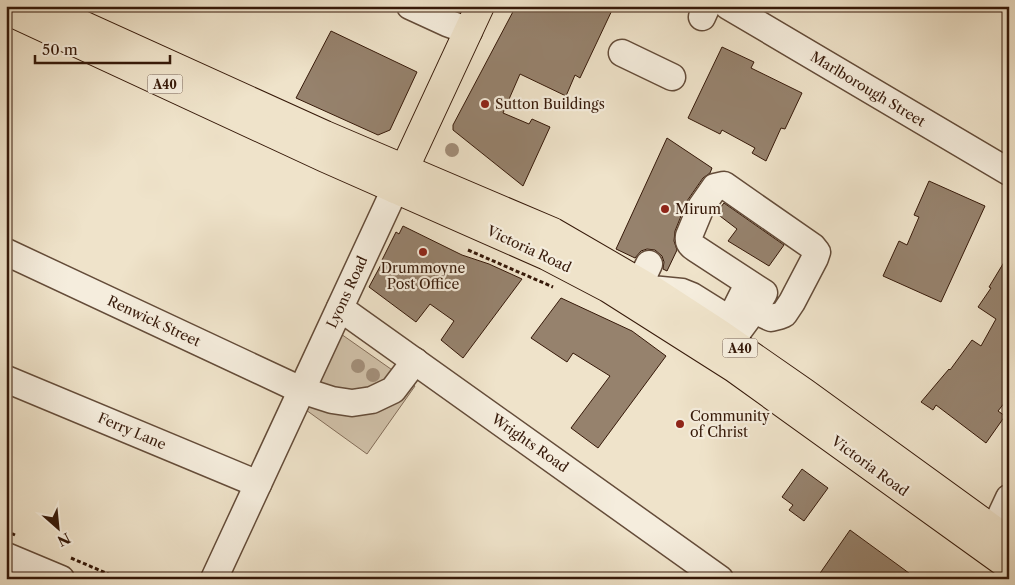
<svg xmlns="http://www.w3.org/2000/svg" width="1015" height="585" viewBox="0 0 1015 585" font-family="'Libre Caslon Text',serif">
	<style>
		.green { fill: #d0c1a9; stroke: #836d59 }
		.building { fill: #96826d; stroke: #361909 }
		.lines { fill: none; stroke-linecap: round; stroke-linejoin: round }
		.minor-casing { stroke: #644c39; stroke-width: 29 }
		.major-casing { stroke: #361909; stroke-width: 30 }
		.highway-casing { stroke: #361909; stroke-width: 30 }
		.path { stroke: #361909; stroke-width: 3; stroke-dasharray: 4 2.5; stroke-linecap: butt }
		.minor { stroke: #f5eddd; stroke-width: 26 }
		.major { stroke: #efe3ca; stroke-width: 28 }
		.highway { stroke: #efe3ca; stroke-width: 28 }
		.tree { fill: #a38f7a }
		.poi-dot { fill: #8f2418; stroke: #f5eddd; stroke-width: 2 }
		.labels { text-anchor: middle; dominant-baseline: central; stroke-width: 4.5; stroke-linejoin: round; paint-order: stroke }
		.shield { fill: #f5eddd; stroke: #6f5949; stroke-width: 1 }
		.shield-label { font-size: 12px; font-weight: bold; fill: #361909 }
		.street-label { font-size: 14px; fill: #361909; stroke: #f5eddd }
		.poi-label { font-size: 14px; fill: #361909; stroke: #f5eddd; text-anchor: start }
	</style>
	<rect width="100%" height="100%" fill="#efe3ca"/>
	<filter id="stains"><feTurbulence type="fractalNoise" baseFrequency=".004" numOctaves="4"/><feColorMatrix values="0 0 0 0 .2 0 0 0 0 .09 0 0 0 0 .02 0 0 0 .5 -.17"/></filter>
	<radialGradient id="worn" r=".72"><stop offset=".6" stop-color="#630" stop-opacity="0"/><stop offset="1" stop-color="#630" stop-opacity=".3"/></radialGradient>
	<polygon class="green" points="341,334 415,386 367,454 306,410"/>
	<g class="building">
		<polygon points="516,6 614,6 580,78 575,75 566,96 520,74 503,113 529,124 532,119 550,127 523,186 453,130 453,125"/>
		<polygon points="331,31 417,72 390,130 378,135 296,98"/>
		<polygon points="722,47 754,62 751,68 802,93 785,129 781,128 766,161 752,153 755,148 722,130 720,134 688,118"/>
		<polygon points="667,138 712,168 710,173 703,178 687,201 675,231 674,241 677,250 667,271 663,269 664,262 662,256 655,250 647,249 641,251 635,258 616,249"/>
		<polygon points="929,181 985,206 941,302 883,276 899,241 907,245 919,217 914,215"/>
		<polygon points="724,203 784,245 769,266 728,241 737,229 716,213"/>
		<polygon points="403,226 462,255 489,264 522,279 463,358 441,340 454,321 430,304 416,322 369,287 383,261 382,260 396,232 399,234"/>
		<polygon points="1009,254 1009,397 998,411 1005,416 986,443 936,405 933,410 921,402 949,369 950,370 972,340 981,346 996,319 978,307 991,288 989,287"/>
		<polygon points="561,298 632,331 666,356 598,448 571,428 610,376 573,353 567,362 531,338"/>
		<polygon points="802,469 828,488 804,521 789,510 793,505 782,497"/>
		<polygon points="850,530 898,565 917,579 816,579"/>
	</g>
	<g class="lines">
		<g class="minor-casing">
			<g id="minor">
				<polyline points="410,6 447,23 469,31"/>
				<polyline points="728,6 1009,172"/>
				<polyline points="702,17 707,6"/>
				<polyline points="622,53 672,77"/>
				<polyline points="6,252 301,390 332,400 352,403 372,400 393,390 415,361"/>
				<polyline points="640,283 649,264"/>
				<polyline points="651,289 682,292 692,296 724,316 734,312 747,286"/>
				<polyline points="340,308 720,579"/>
				<path d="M 731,341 L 754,310 L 771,318 L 779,316 L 784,314 L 792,302 L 815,258 L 817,252 L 813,247 L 724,185 L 715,187 L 701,207 L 689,236 C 688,242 690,245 695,248 L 764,293 L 754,310"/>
				<polyline points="6,379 258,484"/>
				<polyline points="994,530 1009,498"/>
				<polyline points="6,556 61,579"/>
				<polyline points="214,579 395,189"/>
			</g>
		</g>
		<g class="major-casing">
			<polyline id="major" points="395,189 480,6"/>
		</g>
		<g class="highway-casing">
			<g id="highway">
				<polyline points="45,8 325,135 553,232 651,289 720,334 805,393 1009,541"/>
				<polyline points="6,10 325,158 547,256 608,288 734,368 1009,566"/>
			</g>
		</g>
		<g class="path">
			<polyline points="468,250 553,287"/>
			<polyline points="6,531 15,535"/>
			<polyline points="71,558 120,579"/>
		</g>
		<use href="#minor" class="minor"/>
		<use href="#major" class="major"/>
		<use href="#highway" class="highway"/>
	</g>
	<g class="tree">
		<circle cx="452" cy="150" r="7"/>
		<circle cx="358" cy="366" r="7"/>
		<circle cx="373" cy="375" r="7"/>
	</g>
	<g class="poi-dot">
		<circle cx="485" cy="104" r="5"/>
		<circle cx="665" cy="209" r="5"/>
		<circle cx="423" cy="252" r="5"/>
		<circle cx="680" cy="424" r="5"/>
	</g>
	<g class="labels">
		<g class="shield">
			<rect x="147.5" y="74.5" width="35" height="19" rx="4"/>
			<rect x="722.5" y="338.5" width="35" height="19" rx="4"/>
		</g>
		<g class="shield-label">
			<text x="165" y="84">A40</text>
			<text x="740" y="348">A40</text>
		</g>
		<g class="street-label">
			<text transform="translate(868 89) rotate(31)">Marlborough Street</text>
			<text transform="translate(529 249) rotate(25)">Victoria Road</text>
			<text transform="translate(347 292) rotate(-65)">Lyons Road</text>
			<text transform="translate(154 321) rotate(25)">Renwick Street</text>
			<text transform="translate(132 431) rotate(23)">Ferry Lane</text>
			<text transform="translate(530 443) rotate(35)">Wrights Road</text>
			<text transform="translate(870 466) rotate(36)">Victoria Road</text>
		</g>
		<g class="poi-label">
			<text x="495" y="104">Sutton Buildings</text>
			<text x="675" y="209">Mirum</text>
			<text x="423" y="268" text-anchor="middle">Drummoyne<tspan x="423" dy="16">Post Office</tspan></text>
			<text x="690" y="416">Community<tspan x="690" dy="16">of Christ</tspan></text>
		</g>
	</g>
	<rect width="1015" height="585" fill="none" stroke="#efe3ca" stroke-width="25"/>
	<rect x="8" y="8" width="1000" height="570" fill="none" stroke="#361909" stroke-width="2.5"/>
	<rect x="12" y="12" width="990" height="560" fill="none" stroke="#361909"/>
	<g transform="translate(58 528) rotate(153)" stroke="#f5eddd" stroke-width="4" paint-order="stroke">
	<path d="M0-4L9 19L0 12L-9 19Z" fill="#361909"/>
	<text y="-8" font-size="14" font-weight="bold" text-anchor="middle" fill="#361909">N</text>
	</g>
	<path d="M35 55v8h135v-8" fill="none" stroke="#361909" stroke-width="2.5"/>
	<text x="42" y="55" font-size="15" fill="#361909" stroke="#f5eddd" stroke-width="4" paint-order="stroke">50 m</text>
	<rect width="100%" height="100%" filter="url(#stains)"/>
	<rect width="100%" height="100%" fill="url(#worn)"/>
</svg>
